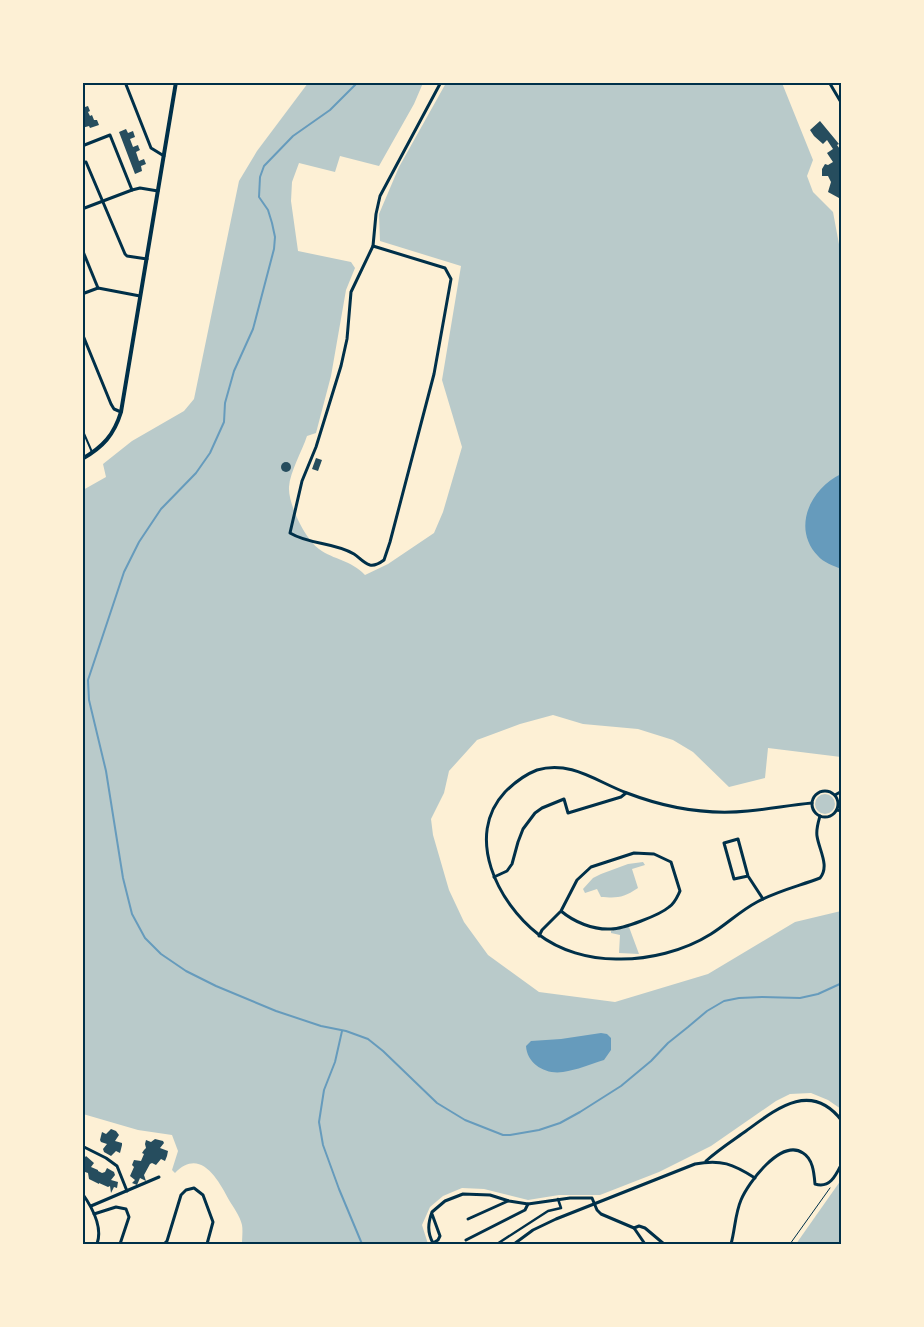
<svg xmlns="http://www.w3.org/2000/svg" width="924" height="1327" viewBox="0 0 924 1327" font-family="'Asap Condensed',sans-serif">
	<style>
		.green { fill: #b9caca }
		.water { fill: #669bbc }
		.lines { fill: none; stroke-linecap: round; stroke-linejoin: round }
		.stream { stroke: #669bbc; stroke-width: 2 }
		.building { fill: #264d5e }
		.path { stroke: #003049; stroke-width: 1 }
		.service { stroke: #003049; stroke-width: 2 }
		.pedestrian { stroke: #003049; stroke-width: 2.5 }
		.minor { stroke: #003049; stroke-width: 3 }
		.tertiary { stroke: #003049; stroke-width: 4 }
		.neatline { fill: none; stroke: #003049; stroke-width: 2 }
	</style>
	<rect width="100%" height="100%" fill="#fdf0d5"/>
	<g class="green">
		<path d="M 308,83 L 423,83 L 414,104 L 379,166 L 340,156 L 335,172 L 299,163 L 292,182 L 291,201 L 298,251 L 351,262 L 355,268 L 346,290 L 331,376 L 316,433 L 307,436 C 302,451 290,472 289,487 C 288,504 305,539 319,549 C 334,560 351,560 365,575 L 388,564 L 434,533 L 443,512 L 462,447 L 442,380 L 461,266 L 380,241 L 379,214 L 399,167 L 446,83 L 782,83 L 813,160 L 807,176 L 813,192 L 833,212 L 841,255 L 841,757 L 768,748 L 765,778 L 729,787 L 693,752 L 673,740 L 638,729 L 583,724 L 553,715 L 520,724 L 477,740 L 449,771 L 444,793 L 431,819 L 433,835 L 449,890 L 464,922 L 488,955 L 539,992 L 615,1002 L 708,974 L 795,922 L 841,911 L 841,1109 L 828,1100 L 811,1093 L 790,1094 L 776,1101 L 711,1146 L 659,1172 L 600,1195 L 559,1195 L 528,1200 L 484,1189 L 462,1188 L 443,1196 L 430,1207 L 422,1225 L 428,1244 L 242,1244 C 242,1238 243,1231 242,1225 C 240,1216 233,1207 229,1200 C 218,1179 200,1147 175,1173 L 172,1170 L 178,1151 L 172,1135 L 138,1130 L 83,1114 L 83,490 L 106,477 L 103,464 L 132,441 L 184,411 L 194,399 L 239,181 L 257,151 Z"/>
		<circle cx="825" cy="804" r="10"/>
		<path d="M 643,862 L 645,865 L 632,869 L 638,888 C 623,898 618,898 601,897 L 597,889 L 585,893 L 583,889 L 593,878 L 601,874 L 628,864 Z"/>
		<polygon points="629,927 639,954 619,953 620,935 611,933 611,931"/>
		<polygon points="841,1180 841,1244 796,1244"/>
	</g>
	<g class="water">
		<path d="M 841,474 L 841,569 C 834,566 823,562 818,556 C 791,528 811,488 841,474 Z"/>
		<path d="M 601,1033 L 607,1034 L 611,1038 L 611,1050 L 604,1060 C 591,1064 577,1070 563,1072 C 546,1075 527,1064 526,1046 L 531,1041 L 561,1039 Z"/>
	</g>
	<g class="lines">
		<g class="stream">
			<polyline points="358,82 330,110 293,136 264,166 260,177 259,197 268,210 272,223 275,237 274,249 253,329 234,371 225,403 224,422 210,453 196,473 161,509 139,542 124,572 88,680 89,700 106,771 123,878 132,914 145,938 161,954 186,971 216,986 276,1011 321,1026 346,1031 368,1039 383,1051 437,1103 465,1120 503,1135 510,1135 539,1130 560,1123 580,1112 621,1086 651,1061 668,1043 688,1027 707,1011 724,1001 739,998 762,997 800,998 818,994 842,983"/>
			<polyline points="342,1031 335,1062 324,1090 319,1122 323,1145 339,1189 362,1244"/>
		</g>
	</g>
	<g class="building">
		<polygon points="88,106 90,111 88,112 90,116 92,115 94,120 97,120 99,125 90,128 89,126 82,128 82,108"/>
		<polygon points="820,121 839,144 837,145 842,152 842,194 839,198 828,192 831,182 828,176 822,176 822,169 825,164 828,165 833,162 827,153 833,149 827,140 823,144 814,136 810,130"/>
		<polygon points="126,129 128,133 133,131 135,137 130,139 133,147 138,145 139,148 140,150 136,152 139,161 144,159 146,164 141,166 142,171 135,174 119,132"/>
		<polygon points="316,458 322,460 318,471 312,469"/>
		<circle cx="286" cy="467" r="5"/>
		<polygon points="111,1129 116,1131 119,1135 115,1141 122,1143 122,1145 120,1153 116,1151 111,1156 104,1152 103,1149 107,1144 101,1142 100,1140 102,1132 106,1134"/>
		<polygon points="155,1139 163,1141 164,1143 160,1148 168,1151 167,1156 165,1161 161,1159 156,1165 152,1163 150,1164 144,1175 146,1181 140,1178 137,1185 132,1183 135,1180 130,1176 134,1167 132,1165 134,1160 141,1161 144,1154 142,1153 144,1150 146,1148 145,1144 146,1140 151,1142"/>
		<polygon points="86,1156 94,1163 91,1167 98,1170 98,1171 102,1173 105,1172 107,1168 114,1172 115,1175 111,1180 118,1182 117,1188 114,1187 111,1193 110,1186 108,1187 99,1183 99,1184 89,1179 88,1173 82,1171 82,1161"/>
	</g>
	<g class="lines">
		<polyline class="path" points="790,1244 830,1188"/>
		<polyline class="service" points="82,429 92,452"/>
		<polyline class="pedestrian" points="497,1244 548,1211 561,1208 558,1199"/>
		<g class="minor">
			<polyline points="125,82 151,148 164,156"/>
			<polyline points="829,82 842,104"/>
			<polyline points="82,146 110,135 132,190"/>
			<polyline points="86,162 125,254 127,256 147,259"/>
			<polyline points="82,209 132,190 140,188 158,191"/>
			<path d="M 373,246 L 445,268 L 451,279 L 434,374 L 390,542 L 384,560 C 380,563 375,566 370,565 C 363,563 359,557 354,554 C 334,542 310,545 290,533 L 302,481 L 316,447 L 341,366 L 347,339 L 351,292 Z"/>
			<polyline points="373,246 376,214 380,196 441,82"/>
			<polyline points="82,249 98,288"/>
			<polyline points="82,294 98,288 140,296"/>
			<polyline points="82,333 111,404 114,409 121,412"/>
			<circle cx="825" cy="804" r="13"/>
			<polyline points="835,795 842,791"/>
			<path d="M 812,803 C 790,805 770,809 748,811 C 708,815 666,808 627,793 C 597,782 571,760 537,770 C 524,775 514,783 505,792 C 464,836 498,903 538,934 C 560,951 589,959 616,959 C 648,960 684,951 711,934 C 727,924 740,911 757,902 C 777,891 799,886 820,878 C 830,866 819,850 817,836 C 816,829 818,823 820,816"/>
			<polyline points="837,810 842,811"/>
			<polyline points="748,876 734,879 724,843 738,839 748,876 763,899"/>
			<polyline points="494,877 507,871 512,864 518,842 523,829 535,813 542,808 564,799 568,813 621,797 626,793"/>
			<path d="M 539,936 L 542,930 L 561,911 L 577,880 L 591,867 L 634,853 L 654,854 L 671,862 L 680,891 C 677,897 675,903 669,907 C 660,915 623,929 611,929 C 593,930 574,922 561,911"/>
			<polyline points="82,1146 106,1158 117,1166 127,1191"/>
			<path d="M 706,1161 C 718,1150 732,1141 746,1131 C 776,1109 811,1080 842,1121"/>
			<path d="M 82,1193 C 92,1207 103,1227 97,1244"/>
			<polyline points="91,1206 159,1177"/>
			<polyline points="94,1214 116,1207 126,1209 129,1217 120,1244"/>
			<path d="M 432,1214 L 440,1236 L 438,1240 L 433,1243 C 427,1232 428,1223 432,1212 L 445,1201 L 463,1194 L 490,1195 L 509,1201 L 528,1204 L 570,1198 L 592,1198 L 597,1210 L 601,1214 L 634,1228 L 645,1244"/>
			<polyline points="468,1219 508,1201"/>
			<polyline points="634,1228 639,1226 645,1228 664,1244"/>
			<polyline points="466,1240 525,1210 528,1204"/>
			<polyline points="164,1244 167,1241 181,1195 186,1190 194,1188 203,1195 213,1222 207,1244"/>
			<path d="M 514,1244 L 533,1230 L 556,1219 L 695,1164 C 721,1159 733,1164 755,1178"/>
			<path d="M 731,1244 C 735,1230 735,1214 741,1200 C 748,1183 781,1138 803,1153 C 813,1159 814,1173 815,1184 C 830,1189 836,1175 842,1163"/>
		</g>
		<path class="tertiary" d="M 82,459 C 103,447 114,435 121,412 L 176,82"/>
	</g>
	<rect width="924" height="1327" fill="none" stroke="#fdf0d5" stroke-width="168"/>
	<rect x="84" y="84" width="756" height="1159" class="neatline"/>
</svg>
